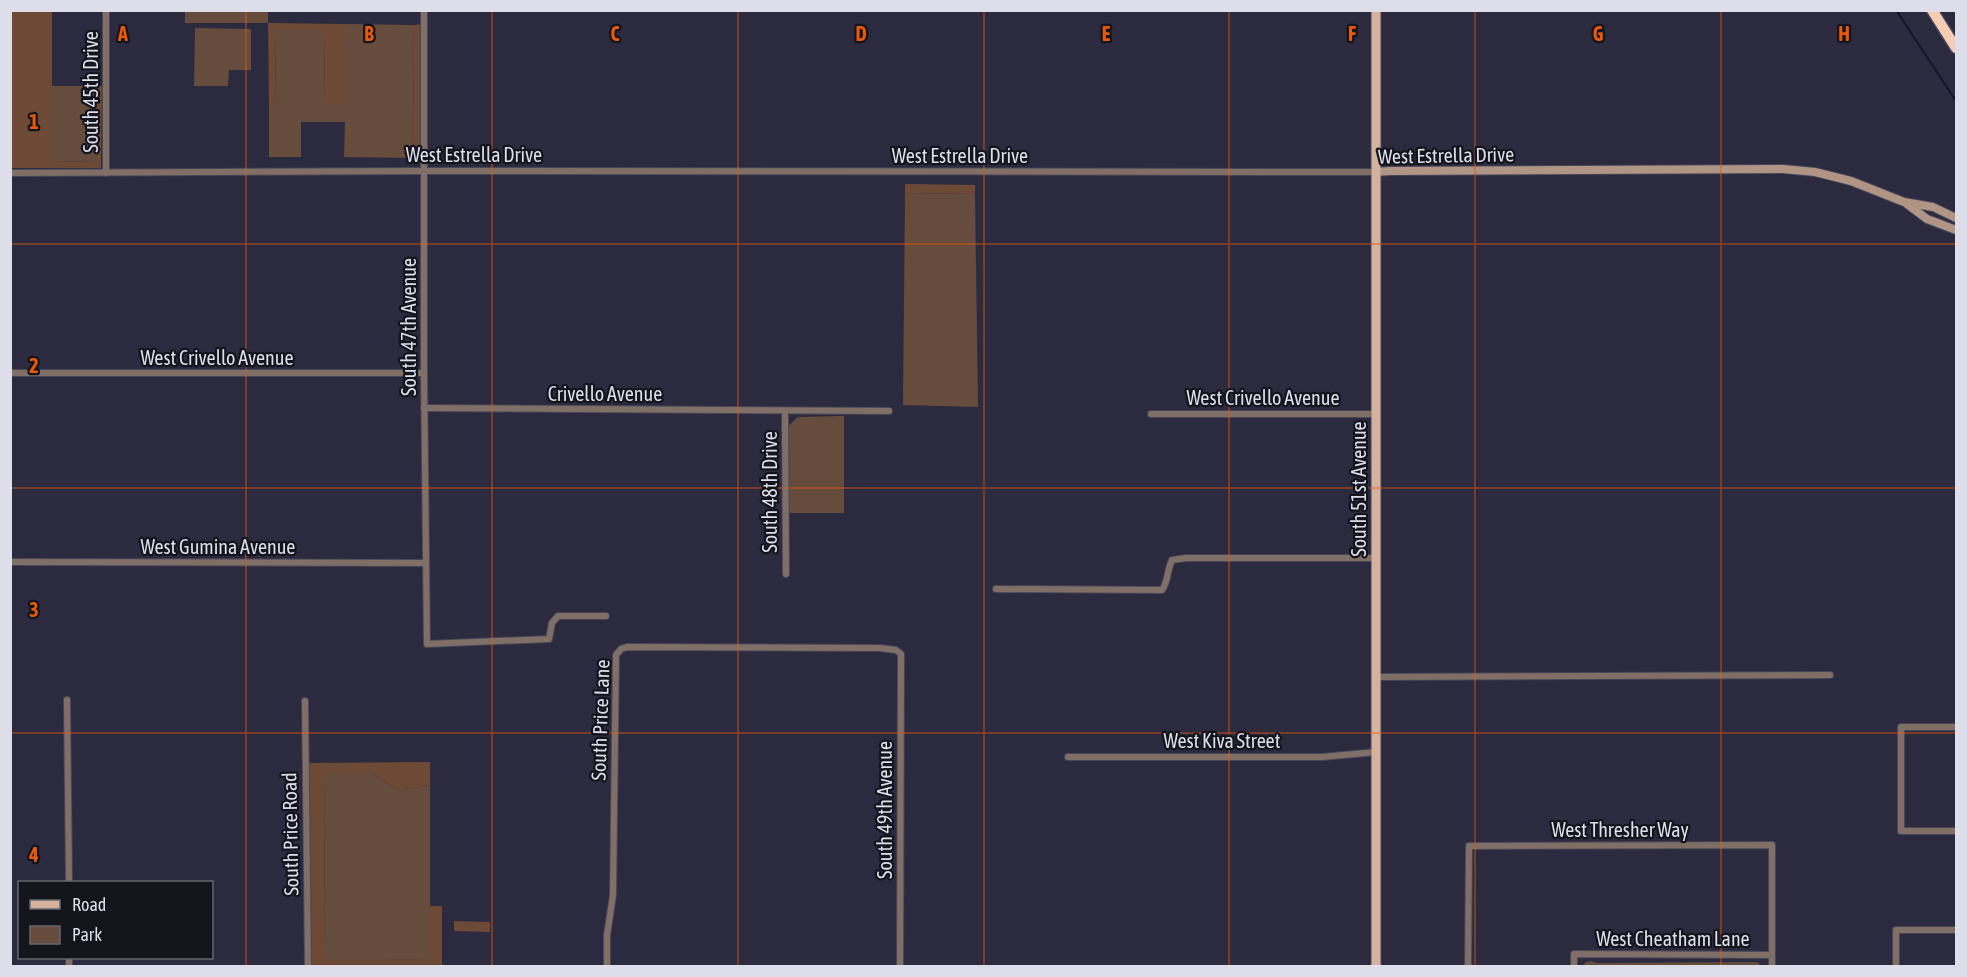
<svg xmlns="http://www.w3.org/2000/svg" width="1967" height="977" viewBox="0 0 1967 977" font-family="'Asap Condensed',sans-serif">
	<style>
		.green { fill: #664c3d }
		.forest { fill: #6d4a35 }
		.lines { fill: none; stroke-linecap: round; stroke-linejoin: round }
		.stream { stroke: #15112f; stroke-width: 2 }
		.street-casing { stroke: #48475a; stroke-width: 8 }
		.secondary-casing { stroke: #48475a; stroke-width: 10 }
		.primary-casing { stroke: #48475a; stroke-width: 11 }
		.highway-casing { stroke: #48475a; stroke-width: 13 }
		.street { stroke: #806f66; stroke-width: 6 }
		.secondary { stroke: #b09585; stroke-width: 8 }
		.primary { stroke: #d5b29e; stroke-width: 9 }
		.highway { stroke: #f6ccb4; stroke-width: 10 }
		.grid { fill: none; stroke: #e8590c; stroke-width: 1.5; stroke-opacity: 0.55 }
		.labels { text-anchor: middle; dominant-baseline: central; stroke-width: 4.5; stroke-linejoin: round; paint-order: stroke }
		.street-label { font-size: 20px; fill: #dedeeb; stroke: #14141d }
		.grid-label { font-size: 20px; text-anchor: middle; font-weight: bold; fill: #e8590c; stroke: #14141d; stroke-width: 4.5; stroke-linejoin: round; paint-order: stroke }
	</style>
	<rect width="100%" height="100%" fill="#2b2a3e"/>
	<g class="green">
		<rect x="185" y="11" width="83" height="12"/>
		<polygon points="345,24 414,25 413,158 344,157 345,122 301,122 301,157 269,157 269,106 276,106 275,30 324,30 325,103 344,104"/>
		<polygon points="195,28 251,29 251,70 229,70 228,86 194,86"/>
		<polygon points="52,86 97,86 96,162 52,161"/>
		<polygon points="905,193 975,194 978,407 903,405"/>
		<polygon points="844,416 844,513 789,513 788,426 798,417"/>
		<polygon points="324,772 369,772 395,788 401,789 430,786 430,959 325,961"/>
		<polygon points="1592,961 1596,963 1757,962 1762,966 1582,966 1586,962"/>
	</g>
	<g class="forest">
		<polygon points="10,11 52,11 52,161 96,162 97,86 102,86 101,168 11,168"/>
		<polygon points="268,23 345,24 345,104 325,104 324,30 275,30 276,107 269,106"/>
		<polygon points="423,24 421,157 413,158 414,25"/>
		<polygon points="905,184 975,185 975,194 905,193"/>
		<polygon points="430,762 430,786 401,789 395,788 369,772 324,772 325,960 430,959 430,906 442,906 442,966 311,966 309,763"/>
		<polygon points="454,921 490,922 490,932 454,931"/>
	</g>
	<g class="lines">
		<polyline class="stream" points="1896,10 1956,101"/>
		<g class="street-casing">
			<g id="street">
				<polyline points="424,10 424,373 427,644 549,639 552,623 558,616 606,616"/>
				<polyline points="10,173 425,171 1376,172"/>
				<polyline points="106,173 106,10"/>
				<polyline points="10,373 424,373"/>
				<polyline points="424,408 889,411"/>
				<polyline points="785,411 786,574"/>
				<polyline points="1151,414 1376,414"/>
				<polyline points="10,562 426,563"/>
				<path d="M 996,589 L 1162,590 C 1168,582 1167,571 1172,560 L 1186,558 L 1376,558"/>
				<polyline points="1376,677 1830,675"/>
				<polyline points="67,700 69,882"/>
				<polyline points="305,701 308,966"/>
				<polyline points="1956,727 1901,727 1901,831 1956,831"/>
				<polyline points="1068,757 1322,757 1376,752"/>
				<polyline points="69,958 69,966"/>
				<polyline points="607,966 607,935 613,895 616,655 621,649 627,647 880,648 896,650 901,654 900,966"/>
				<polyline points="1468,966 1469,846 1772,845 1772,966"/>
				<polyline points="1574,966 1574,954 1772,955"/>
				<polyline points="1896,966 1896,930 1956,930"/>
			</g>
		</g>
		<g class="secondary-casing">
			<g id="secondary">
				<polyline points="1376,172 1390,171 1783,169 1815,172 1851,181 1904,202 1933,207 1956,218"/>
				<polyline points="1907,204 1927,219 1956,230"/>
			</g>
		</g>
		<g class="primary-casing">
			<polyline id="primary" points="1376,10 1376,966"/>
		</g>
		<g class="highway-casing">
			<polyline id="highway" points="1932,10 1956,48"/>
		</g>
		<use href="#street" class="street"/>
		<use href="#secondary" class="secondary"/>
		<use href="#primary" class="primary"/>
		<use href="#highway" class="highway"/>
	</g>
	<path class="grid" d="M 246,10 L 246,966M 492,10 L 492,966M 738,10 L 738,966M 984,10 L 984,966M 1229,10 L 1229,966M 1475,10 L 1475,966M 1721,10 L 1721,966M 10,244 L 1956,244M 10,488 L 1956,488M 10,733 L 1956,733"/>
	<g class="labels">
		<g class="street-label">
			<text transform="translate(90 92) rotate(-90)">South 45th Drive</text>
			<text x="474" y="154">West Estrella Drive</text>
			<text x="960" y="155">West Estrella Drive</text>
			<text transform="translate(1446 155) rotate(-1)">West Estrella Drive</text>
			<text transform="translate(408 327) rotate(-90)">South 47th Avenue</text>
			<text x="217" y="357">West Crivello Avenue</text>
			<text x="605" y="393">Crivello Avenue</text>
			<text x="1263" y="397">West Crivello Avenue</text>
			<text transform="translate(1358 489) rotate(-90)">South 51st Avenue</text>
			<text transform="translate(769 492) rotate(-90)">South 48th Drive</text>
			<text x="218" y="546">West Gumina Avenue</text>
			<text transform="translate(600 720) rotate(-88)">South Price Lane</text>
			<text x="1222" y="740">West Kiva Street</text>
			<text transform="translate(884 810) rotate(-90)">South 49th Avenue</text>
			<text x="1620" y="829">West Thresher Way</text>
			<text transform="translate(290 834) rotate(-91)">South Price Road</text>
			<text x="1673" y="938">West Cheatham Lane</text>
		</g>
	</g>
	<g class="grid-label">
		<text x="123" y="41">A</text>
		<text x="369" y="41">B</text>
		<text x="615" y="41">C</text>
		<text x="861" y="41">D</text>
		<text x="1106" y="41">E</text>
		<text x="1352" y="41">F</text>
		<text x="1598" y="41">G</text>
		<text x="1844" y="41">H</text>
		<text x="34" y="129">1</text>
		<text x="34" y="373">2</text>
		<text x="34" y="617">3</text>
		<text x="34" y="862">4</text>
	</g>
	<rect width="1967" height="977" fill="none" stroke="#dedeeb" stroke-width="24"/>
	<rect x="18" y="881" width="195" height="78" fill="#14141d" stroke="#65656f" stroke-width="1.5"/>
	<rect x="30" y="900" width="30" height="9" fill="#d5b29e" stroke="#65656f" stroke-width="1.5"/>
	<text x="72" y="911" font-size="18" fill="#dedeeb">Road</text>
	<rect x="30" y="926" width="30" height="18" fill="#664c3d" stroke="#65656f" stroke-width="1.5"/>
	<text x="72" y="941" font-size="18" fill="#dedeeb">Park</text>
</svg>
